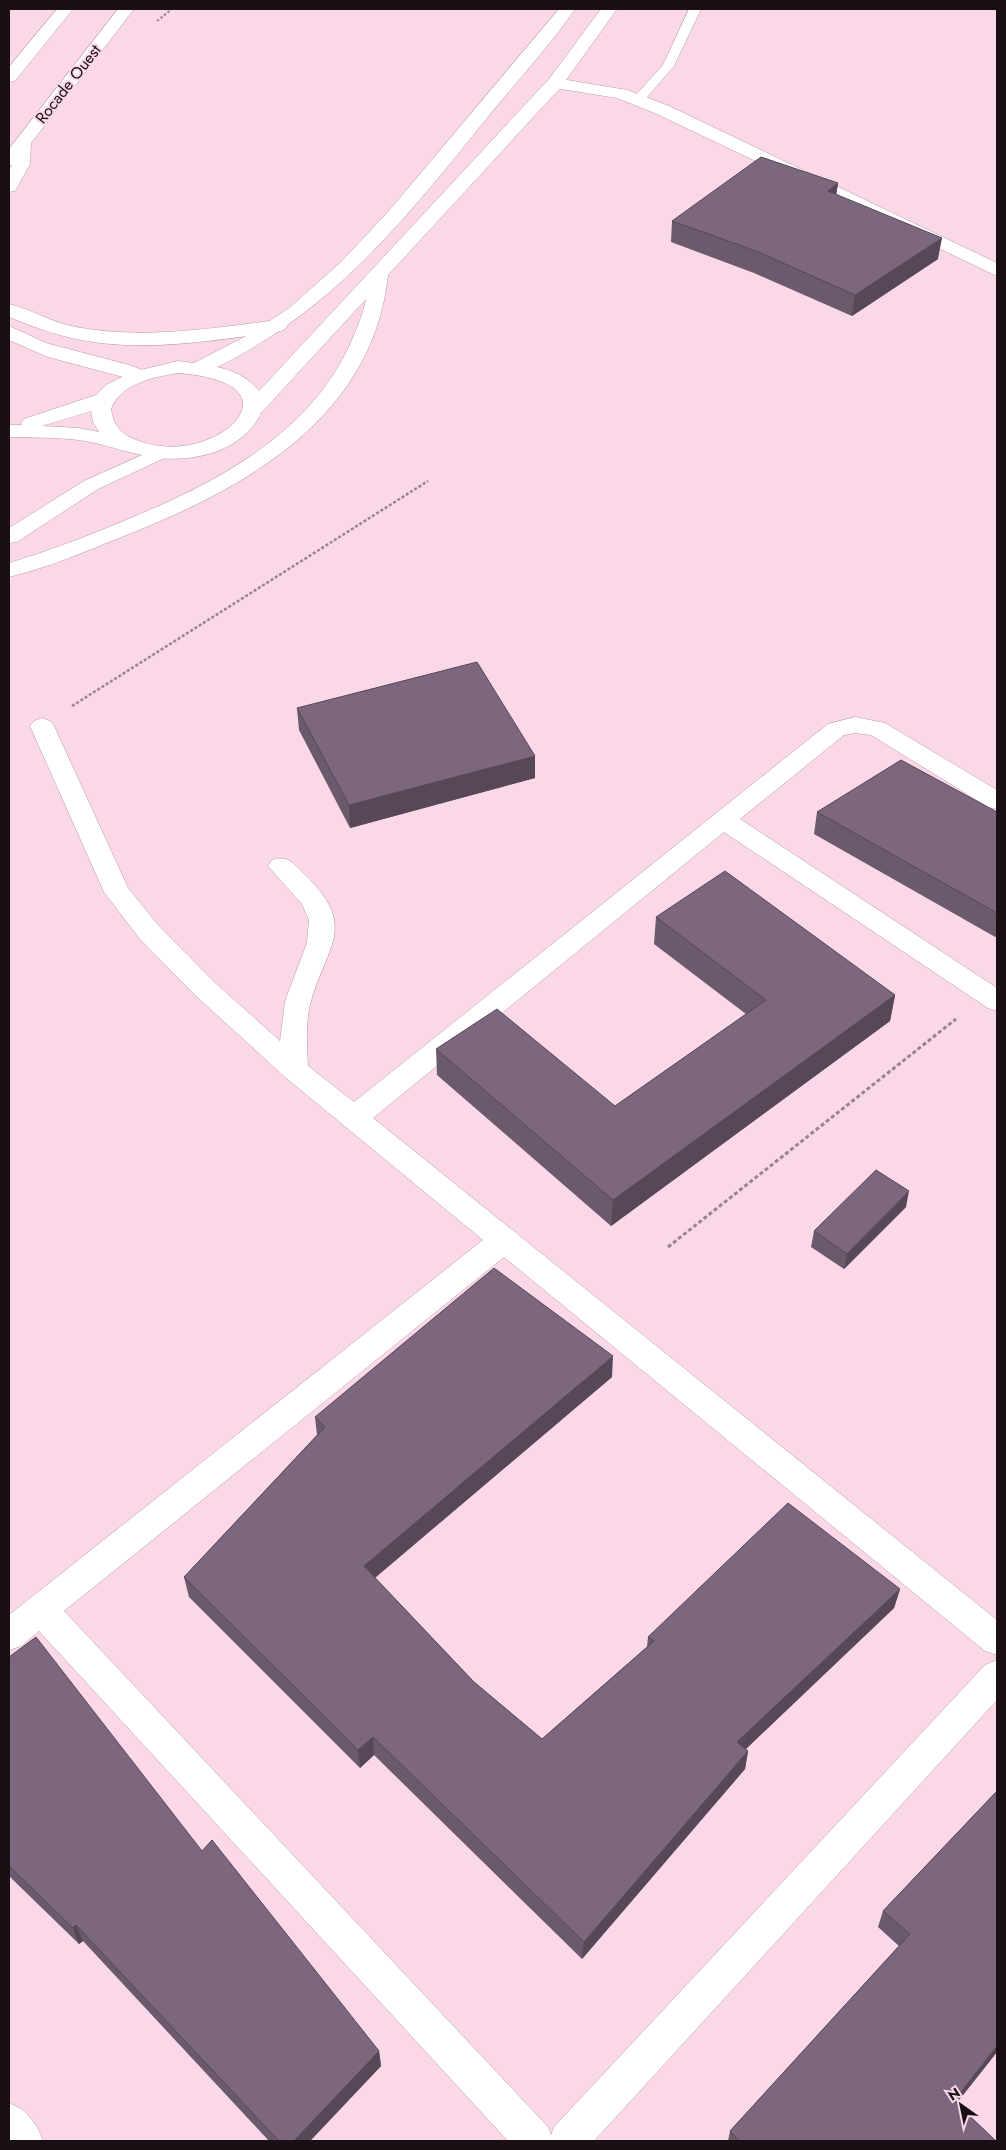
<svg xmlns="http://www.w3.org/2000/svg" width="1006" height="2150" viewBox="0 0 1006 2150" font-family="Jost,sans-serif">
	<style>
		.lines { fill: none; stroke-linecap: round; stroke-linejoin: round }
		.service-casing { stroke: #b999a8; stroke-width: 1 }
		.minor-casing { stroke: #b999a8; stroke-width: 1 }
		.secondary-casing { stroke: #b999a8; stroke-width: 1 }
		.trunk-casing { stroke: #b999a8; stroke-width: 1 }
		.path-far2 { stroke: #9b838e; stroke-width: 2; stroke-dasharray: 2.5 2; stroke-linecap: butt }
		.path-far1 { stroke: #9b838e; stroke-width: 2.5; stroke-dasharray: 3 2; stroke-linecap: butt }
		.path { stroke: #9b838e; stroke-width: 3; stroke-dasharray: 4 2.5; stroke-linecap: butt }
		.service { fill: #fff; fill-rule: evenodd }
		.minor { fill: #fff; fill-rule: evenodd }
		.secondary { fill: #fff; fill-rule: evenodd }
		.trunk { fill: #fff; fill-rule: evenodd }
		.wall { fill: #6b596c }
		.shaded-wall { fill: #574858 }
		.building { fill: #7c677e; stroke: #574858 }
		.labels { text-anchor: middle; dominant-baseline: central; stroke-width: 4; stroke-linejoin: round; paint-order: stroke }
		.far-street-label { font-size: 16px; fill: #1a0f14; stroke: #fbd8e8 }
	</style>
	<rect width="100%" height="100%" fill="#fbd8e8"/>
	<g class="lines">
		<g class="service-casing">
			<polygon id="service" points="689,9 701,9 674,66 643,102 635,102 633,99 635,96 663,65"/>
		</g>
		<g class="minor-casing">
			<g id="minor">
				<polygon points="555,78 627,90 669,106 997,263 997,276 657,114 617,98 549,87 547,83 549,79"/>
				<path d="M 855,717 L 885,723 L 997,790 L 997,809 L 988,807 L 871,735 L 855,733 L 844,735 L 740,819 L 997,988 L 997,1011 L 988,1008 L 724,832 L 373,1118 L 997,1620 L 997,1655 L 985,1651 L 504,1257 L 64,1611 L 548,2127 L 551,2135 L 554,2127 L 985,1665 L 997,1660 L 997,1700 L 594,2141 L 508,2141 L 39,1631 L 21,1646 L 9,1650 L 9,1615 L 483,1240 L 285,1077 L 195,995 L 140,939 L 104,892 L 30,726 L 34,721 L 42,718 L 50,721 L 54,726 L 128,888 L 158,925 L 213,981 L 280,1041 L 285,1001 L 307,943 L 309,920 L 302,904 L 268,866 L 272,860 C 288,855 293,863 304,874 C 358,926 328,943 311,1001 C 305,1022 307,1044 308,1066 L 354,1102 L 828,724 Z"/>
				<path d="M 9,2103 C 27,2110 37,2123 43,2141 L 9,2141 Z"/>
			</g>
		</g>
		<g class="secondary-casing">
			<path id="secondary" d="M 559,9 L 575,9 C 549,47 516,82 487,118 C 406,218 335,309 217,367 C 234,371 248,377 259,391 L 549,79 L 601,9 L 617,9 L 561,87 L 388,275 C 372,421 242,490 119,538 C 84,552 47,568 9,577 L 9,563 C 49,551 88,536 126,520 C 218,482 315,432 354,335 C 359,323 364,311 366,299 L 261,413 C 244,451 192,464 152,457 C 127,453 103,443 78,440 C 55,437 32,438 9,437 L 9,425 L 22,425 L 21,423 L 24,419 L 96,395 L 106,385 L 132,372 L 178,361 L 194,363 L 250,334 L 288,309 L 340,263 L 388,212 ZM 178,373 C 308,383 215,467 142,442 C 124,436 114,429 111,409 C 120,384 153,377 178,373 ZM 91,411 L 93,422 L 99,432 L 78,428 L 42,426 Z"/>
		</g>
		<g class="trunk-casing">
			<g id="trunk">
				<polygon points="57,9 73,9 15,81 9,82 9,67"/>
				<polygon points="118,9 134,9 31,143 30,164 15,191 9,192 9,170 12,165 9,165 9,149"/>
				<path d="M 9,304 C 30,309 49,321 71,326 C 139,340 208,329 277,320 L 284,322 L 287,326 L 284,330 L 277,332 C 216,340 154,351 93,342 C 64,338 36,328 9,317 Z"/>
				<polygon points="9,326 46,343 129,365 145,371 148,375 145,379 138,381 48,357 9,340"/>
				<polygon points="162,446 169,448 172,452 169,456 98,489 17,542 9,543 9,528 84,481"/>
			</g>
		</g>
		<polyline class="path-far2" points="157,21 172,9"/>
		<polyline class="path-far1" points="72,706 428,481"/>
		<polyline class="path" points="668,1247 956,1019"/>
		<use href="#service" class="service"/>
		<use href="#minor" class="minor"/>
		<use href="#secondary" class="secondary"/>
		<use href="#trunk" class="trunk"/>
	</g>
	<g class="wall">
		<polygon points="838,183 836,194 938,259 852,316 754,273 671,242 672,221"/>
		<polygon points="297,708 535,778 350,828 299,730"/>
		<polygon points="817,812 997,812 997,938 814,834"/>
		<polygon points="656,917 895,995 890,1021 611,1226 437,1075 436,1049 615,1106 746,1014 654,944"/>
		<polygon points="906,1207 844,1269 811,1247 814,1231"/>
		<polygon points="612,1377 375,1578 474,1682 542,1739 647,1647 648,1637 900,1589 894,1608 746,1749 748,1751 745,1769 582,1959 374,1755 360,1768 189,1597 184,1577 317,1435 315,1417"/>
		<polygon points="9,1657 202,1851 379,2051 381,2066 310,2141 269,2141 83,1941 79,1944 9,1876"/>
		<polygon points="997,1791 997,2052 956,2104 996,2141 728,2141 730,2131 899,1946 878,1927 883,1911"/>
	</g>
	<g class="shaded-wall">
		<polygon points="838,183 835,204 828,191"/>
		<polygon points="942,238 938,259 852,316 855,295"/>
		<polygon points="535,756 535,778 350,828 349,805"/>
		<polygon points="895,995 890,1021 611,1226 613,1200"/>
		<polygon points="909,1191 906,1207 844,1269 847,1254"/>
		<polygon points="613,1356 612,1377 366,1585 364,1566"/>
		<polygon points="900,1589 894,1608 734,1760 737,1742"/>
		<polygon points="373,1737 374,1755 360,1768 358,1750"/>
		<polygon points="748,1751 745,1769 582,1959 584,1942"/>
		<polygon points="76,1925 83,1941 79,1944 73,1928"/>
		<polygon points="997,2046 997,2052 947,2115 954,2101"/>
		<polygon points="379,2051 381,2066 310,2141 294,2141"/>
	</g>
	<g class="building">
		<polygon points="761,157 838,183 828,191 942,238 855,295 756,251 672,221"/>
		<polygon points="477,662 535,756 349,805 297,708"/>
		<polygon points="901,760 997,812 997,913 817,812"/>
		<polygon points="725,871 895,995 613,1200 436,1049 497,1009 615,1106 766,1000 656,917"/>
		<polygon points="876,1170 909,1191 847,1254 814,1231"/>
		<polygon points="494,1268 613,1356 364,1566 474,1682 542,1739 654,1641 648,1637 788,1503 900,1589 737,1742 748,1751 584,1942 373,1737 358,1750 184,1577 325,1427 315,1417"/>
		<polygon points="36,1637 202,1851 212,1840 379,2051 294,2141 279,2141 76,1925 73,1928 9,1866 9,1657"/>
		<polygon points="997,1791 997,2046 954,2101 996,2141 739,2141 730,2131 910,1934 883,1911"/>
	</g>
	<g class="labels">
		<g class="far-street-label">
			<text transform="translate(68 84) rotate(-52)">Rocade Ouest</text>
		</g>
	</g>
	<rect width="1006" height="2150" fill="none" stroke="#1a0f14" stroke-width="20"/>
	<g transform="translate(961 2105) rotate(327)" stroke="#fbd8e8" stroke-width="4" paint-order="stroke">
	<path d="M0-4L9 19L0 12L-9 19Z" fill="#1a0f14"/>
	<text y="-8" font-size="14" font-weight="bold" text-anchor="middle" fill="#1a0f14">N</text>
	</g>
</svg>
